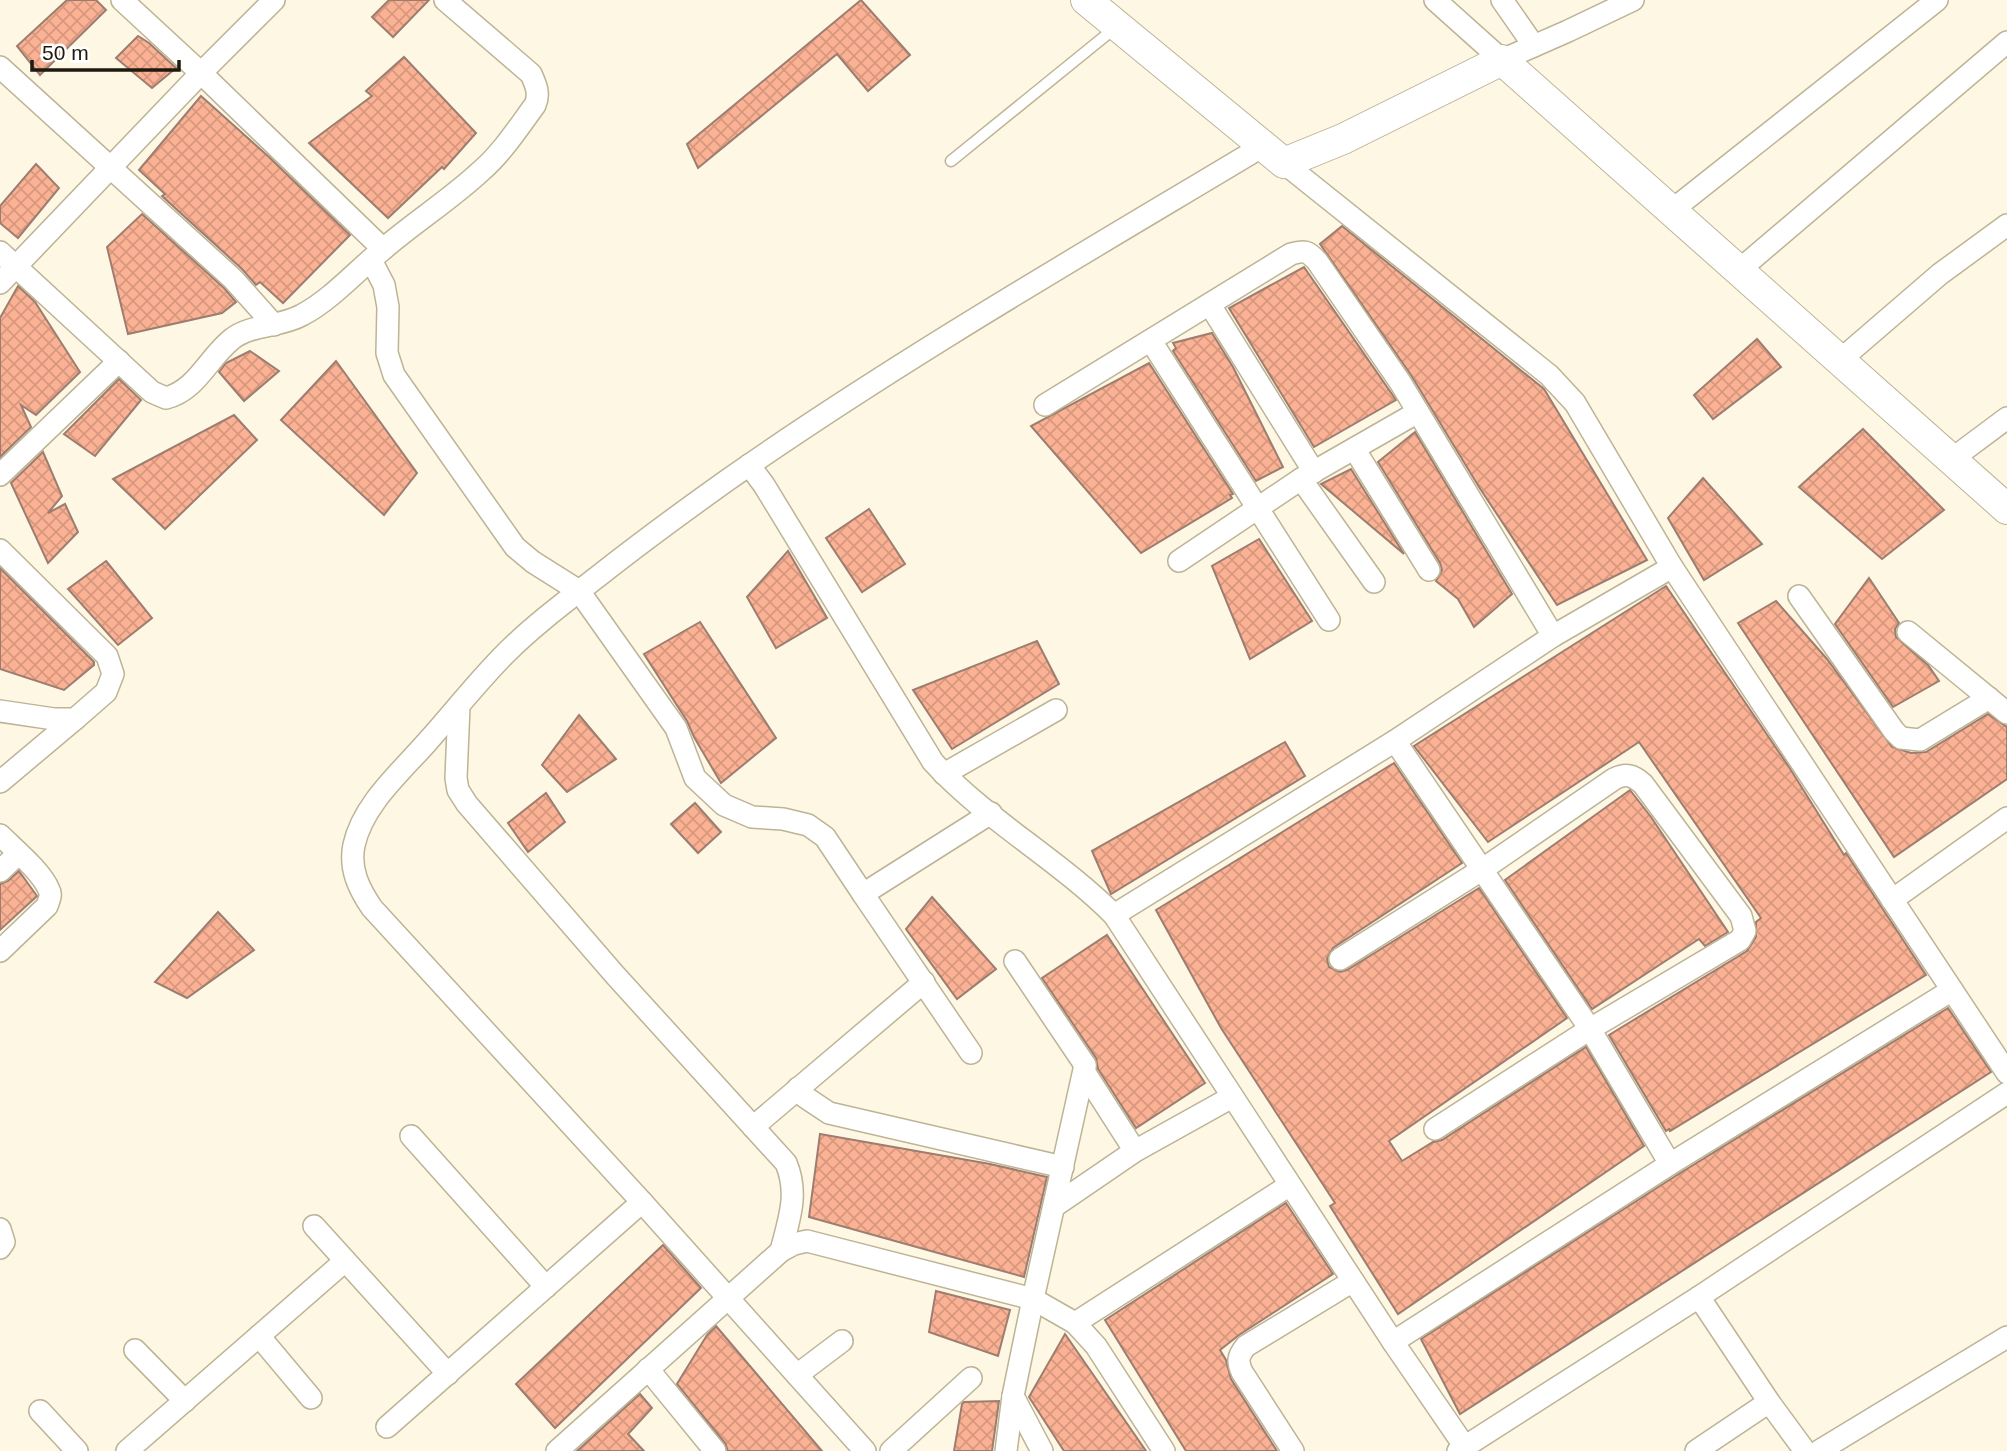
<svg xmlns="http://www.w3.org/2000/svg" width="2007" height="1451" viewBox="0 0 2007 1451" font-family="Arial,sans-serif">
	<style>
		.building { fill: url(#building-cross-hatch); stroke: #9c7d70; stroke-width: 2 }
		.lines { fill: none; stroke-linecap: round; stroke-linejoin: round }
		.lane-casing { stroke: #bdb395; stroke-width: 13 }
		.street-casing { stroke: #bdb395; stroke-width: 24 }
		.secondary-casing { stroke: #bdb395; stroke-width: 32 }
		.lane { stroke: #fff; stroke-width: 10 }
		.street { stroke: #fff; stroke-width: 21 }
		.secondary { stroke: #fff; stroke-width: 30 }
	</style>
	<defs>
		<pattern id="building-cross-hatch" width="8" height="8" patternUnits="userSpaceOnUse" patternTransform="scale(1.75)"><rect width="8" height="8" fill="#fbb294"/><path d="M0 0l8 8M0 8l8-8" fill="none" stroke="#d7987e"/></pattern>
	</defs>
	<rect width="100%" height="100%" fill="#fef7e4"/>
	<g class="building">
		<polygon points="67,0 96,0 106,10 40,75 17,46"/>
		<polygon points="389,0 429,0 393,37 372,17"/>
		<polygon points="861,0 910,55 868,91 837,54 698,168 687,144"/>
		<polygon points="138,36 149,43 176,68 152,88 116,58"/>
		<polygon points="404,57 476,133 444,169 442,167 388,218 309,143 372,96 366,91"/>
		<polygon points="201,96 269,157 350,235 283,303 260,282 256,285 242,269 162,196 165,194 139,170"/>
		<polygon points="36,164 59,188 18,238 0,223 0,206"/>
		<polygon points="142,214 224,288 236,302 222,313 128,334 107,247"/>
		<polygon points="1342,226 1544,389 1647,560 1557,605 1479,487 1411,375 1320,244"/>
		<polygon points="1304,267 1396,400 1314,447 1229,308"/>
		<polygon points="18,286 35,302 80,372 36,415 21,405 31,427 0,457 0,318"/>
		<polygon points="1212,333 1233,367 1283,467 1256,481 1173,351 1176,348 1173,343"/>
		<polygon points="1757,339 1781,367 1713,419 1694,395"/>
		<polygon points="250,351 279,371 244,401 219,372 226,363"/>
		<polygon points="336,361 417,473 384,515 281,420"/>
		<polygon points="1149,363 1233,494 1230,495 1232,498 1141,553 1031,426"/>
		<polygon points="119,379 141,400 95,456 64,434"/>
		<polygon points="234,415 257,440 165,529 113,479"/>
		<polygon points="1863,429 1944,510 1882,559 1799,487"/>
		<polygon points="1415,432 1512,594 1474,627 1458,599 1436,581 1442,570 1440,563 1378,462"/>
		<polygon points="43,452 62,496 48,513 65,504 78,532 48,563 11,483"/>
		<polygon points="1351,469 1404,554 1321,484"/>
		<polygon points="1703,478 1762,544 1704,580 1668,518"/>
		<polygon points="869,509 905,564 862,592 826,538"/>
		<polygon points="1259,539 1312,621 1250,659 1212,566"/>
		<polygon points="788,551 827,618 776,648 747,597"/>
		<polygon points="106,561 152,618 118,645 68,589"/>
		<polygon points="0,568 94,662 94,665 64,690 0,669"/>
		<polygon points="1869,578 1899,623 1895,629 1896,637 1928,665 1939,681 1893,707 1835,624"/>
		<polygon points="1666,586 1789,767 1844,855 1846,853 1926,975 1670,1131 1669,1129 1666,1131 1609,1035 1747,951 1756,937 1756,922 1761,918 1639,742 1488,842 1414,746"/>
		<polygon points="1776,601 1827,659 1892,747 1911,753 1926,752 1988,714 2007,727 2007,779 1894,857 1738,623"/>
		<polygon points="700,622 776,738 721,783 694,737 687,721 644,654"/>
		<polygon points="1037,641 1059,684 952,749 913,690"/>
		<polygon points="579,715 616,759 567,792 542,765"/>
		<polygon points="1285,742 1305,776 1111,894 1092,851"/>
		<polygon points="1394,763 1462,863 1333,948 1327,959 1329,967 1340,972 1347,970 1479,888 1567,1018 1389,1141 1402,1161 1433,1142 1442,1140 1586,1047 1644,1146 1398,1314 1330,1206 1335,1203 1221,1028 1156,910"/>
		<polygon points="1630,790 1651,817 1728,932 1705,946 1699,939 1592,1009 1505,880"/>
		<polygon points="546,793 565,822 528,852 508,823"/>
		<polygon points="695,803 721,832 698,853 671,824"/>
		<polygon points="19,871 37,896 0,930 0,884 8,881"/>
		<polygon points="932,897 996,969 957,999 906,929"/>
		<polygon points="218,912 254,950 187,998 155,982"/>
		<polygon points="1107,935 1205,1083 1136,1128 1098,1069 1096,1058 1042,978"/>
		<polygon points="1948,1008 1991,1072 1460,1414 1421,1339 1677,1175"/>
		<polygon points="820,1134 990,1164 1047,1177 1024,1277 809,1217"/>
		<polygon points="1286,1203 1333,1274 1239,1335 1220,1350 1226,1360 1231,1379 1277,1451 1186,1451 1105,1320"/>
		<polygon points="663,1245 701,1288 555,1428 516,1384"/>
		<polygon points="936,1291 1010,1310 998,1356 929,1332"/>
		<polygon points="716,1326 822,1451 728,1451 725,1443 677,1384 707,1335"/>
		<polygon points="1065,1334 1146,1451 1064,1451 1029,1397"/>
		<polygon points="640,1394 652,1408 628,1434 644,1451 577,1451"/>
		<polygon points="999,1401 992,1451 954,1451 962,1404 964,1402"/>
	</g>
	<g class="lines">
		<g class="lane-casing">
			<polyline id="lane" points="951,161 1115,28"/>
		</g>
		<g class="street-casing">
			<g id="street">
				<polyline points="122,0 201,73 383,249"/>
				<polyline points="1435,0 1502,60 1568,31 1633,0"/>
				<polyline points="1502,0 1534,46"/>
				<polyline points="0,67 233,279 274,325"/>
				<polyline points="1284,163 1549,375 1575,403 1672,567 2007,1073"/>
				<polyline points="1671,211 1937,0"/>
				<path d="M 0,252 L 152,392 L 166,398 C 197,390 208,358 232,339 C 251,324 281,327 302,315 C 332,299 355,272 381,251 C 413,223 450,200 481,171 C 502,153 518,128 535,105 C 540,94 536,85 531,74 L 445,0"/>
				<polyline points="371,260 384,285 388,307 387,353 394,375 515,547 533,562 579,591 676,728 695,778 724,805 752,817 783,819 808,825 825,837 863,894"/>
				<polyline points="1738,271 2007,42"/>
				<polyline points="0,283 201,73 274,0"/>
				<polyline points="1210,305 1314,472"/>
				<polyline points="1151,341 1329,620"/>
				<polyline points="1839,361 1940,274 2007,225"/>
				<path d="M 1045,405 L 1291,254 C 1304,250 1308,251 1317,261 L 1400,382 L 1553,636"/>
				<polyline points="1355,450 1429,570"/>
				<polyline points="1952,459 2007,418"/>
				<path d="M 749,465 L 764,485 L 933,762 C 986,820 1058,859 1114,915 L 1393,1342 L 1465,1447"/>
				<polyline points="0,475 119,361"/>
				<polyline points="1301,479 1374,582"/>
				<polyline points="0,550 107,656 113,674 106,692 75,719 54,719 0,711"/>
				<polyline points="1179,561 1301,479 1418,412"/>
				<polyline points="1799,596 1894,731 1901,738 1920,740 1989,698"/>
				<polyline points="1908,632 2007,713"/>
				<path d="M 459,706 L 456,778 L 458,790 L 467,804 L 615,975 L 786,1163 C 799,1194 789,1219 781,1251"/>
				<polyline points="1395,741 1590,1029 1670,1164"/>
				<polyline points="944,774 1056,710"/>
				<polyline points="0,782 75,719"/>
				<path d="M 0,835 C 14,849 42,872 49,890 C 52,895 49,900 47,906 L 0,951"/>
				<polyline points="0,871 18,854"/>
				<polyline points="1892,900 2007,818"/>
				<polyline points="1114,915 1395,741 1553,636 1672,567"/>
				<path d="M 1340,959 L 1483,869 L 1614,779 C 1626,773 1633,775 1643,784 L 1741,916 L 1745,931 L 1740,940 L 1590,1029 L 1435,1129"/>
				<polyline points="1015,961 1085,1065 1085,1073 1135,1151"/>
				<polyline points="971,1053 863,894 991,813"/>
				<polyline points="798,1088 805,1097 829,1113 1063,1167"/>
				<polyline points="753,1127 924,982"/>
				<polyline points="411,1136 546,1287"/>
				<polyline points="1056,1205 1135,1151 1232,1097"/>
				<polyline points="314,1226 448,1374"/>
				<polyline points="0,1229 4,1242 0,1248"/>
				<polyline points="1699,1297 1769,1402 1805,1451"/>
				<polyline points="1075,1323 1290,1185"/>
				<polyline points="259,1336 311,1398"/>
				<polyline points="1393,1342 1670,1164 1952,990"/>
				<polyline points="135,1350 185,1401"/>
				<polyline points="648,1369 715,1451"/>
				<polyline points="797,1375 842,1341"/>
				<polyline points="1013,1396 1042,1451"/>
				<polyline points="40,1411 77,1451"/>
				<polyline points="387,1427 642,1202"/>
				<polyline points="127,1451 345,1261"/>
				<polyline points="557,1451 781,1251 794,1244 807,1241 1033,1299 1075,1323 1096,1346 1164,1451"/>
				<path d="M 865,1451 L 642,1202 L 372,908 C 359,889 349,869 354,845 C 363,804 401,772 428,741 C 454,712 478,681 506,653 C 533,626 565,602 596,578 C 639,544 684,511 729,479 C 901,359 1083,254 1263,146"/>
				<polyline points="891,1451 971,1378"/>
				<polyline points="1006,1451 1013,1396 1033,1299 1085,1065"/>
				<path d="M 1293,1451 L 1242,1372 C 1237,1361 1238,1356 1246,1346 L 1353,1281"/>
				<polyline points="1458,1451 1699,1297 2007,1093"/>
				<polyline points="1696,1451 1769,1402"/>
				<polyline points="1819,1451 2007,1337"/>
			</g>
		</g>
		<g class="secondary-casing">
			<polyline id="secondary" points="1086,0 1284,163 1343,139 1502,60 2007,509"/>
		</g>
		<use href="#lane" class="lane"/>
		<use href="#street" class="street"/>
		<use href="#secondary" class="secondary"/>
	</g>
	<path d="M32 60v10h147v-10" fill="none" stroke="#1e1a0f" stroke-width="3.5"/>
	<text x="42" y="60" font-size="21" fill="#1e1a0f" stroke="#ffffff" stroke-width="5" paint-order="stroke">50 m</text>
</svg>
